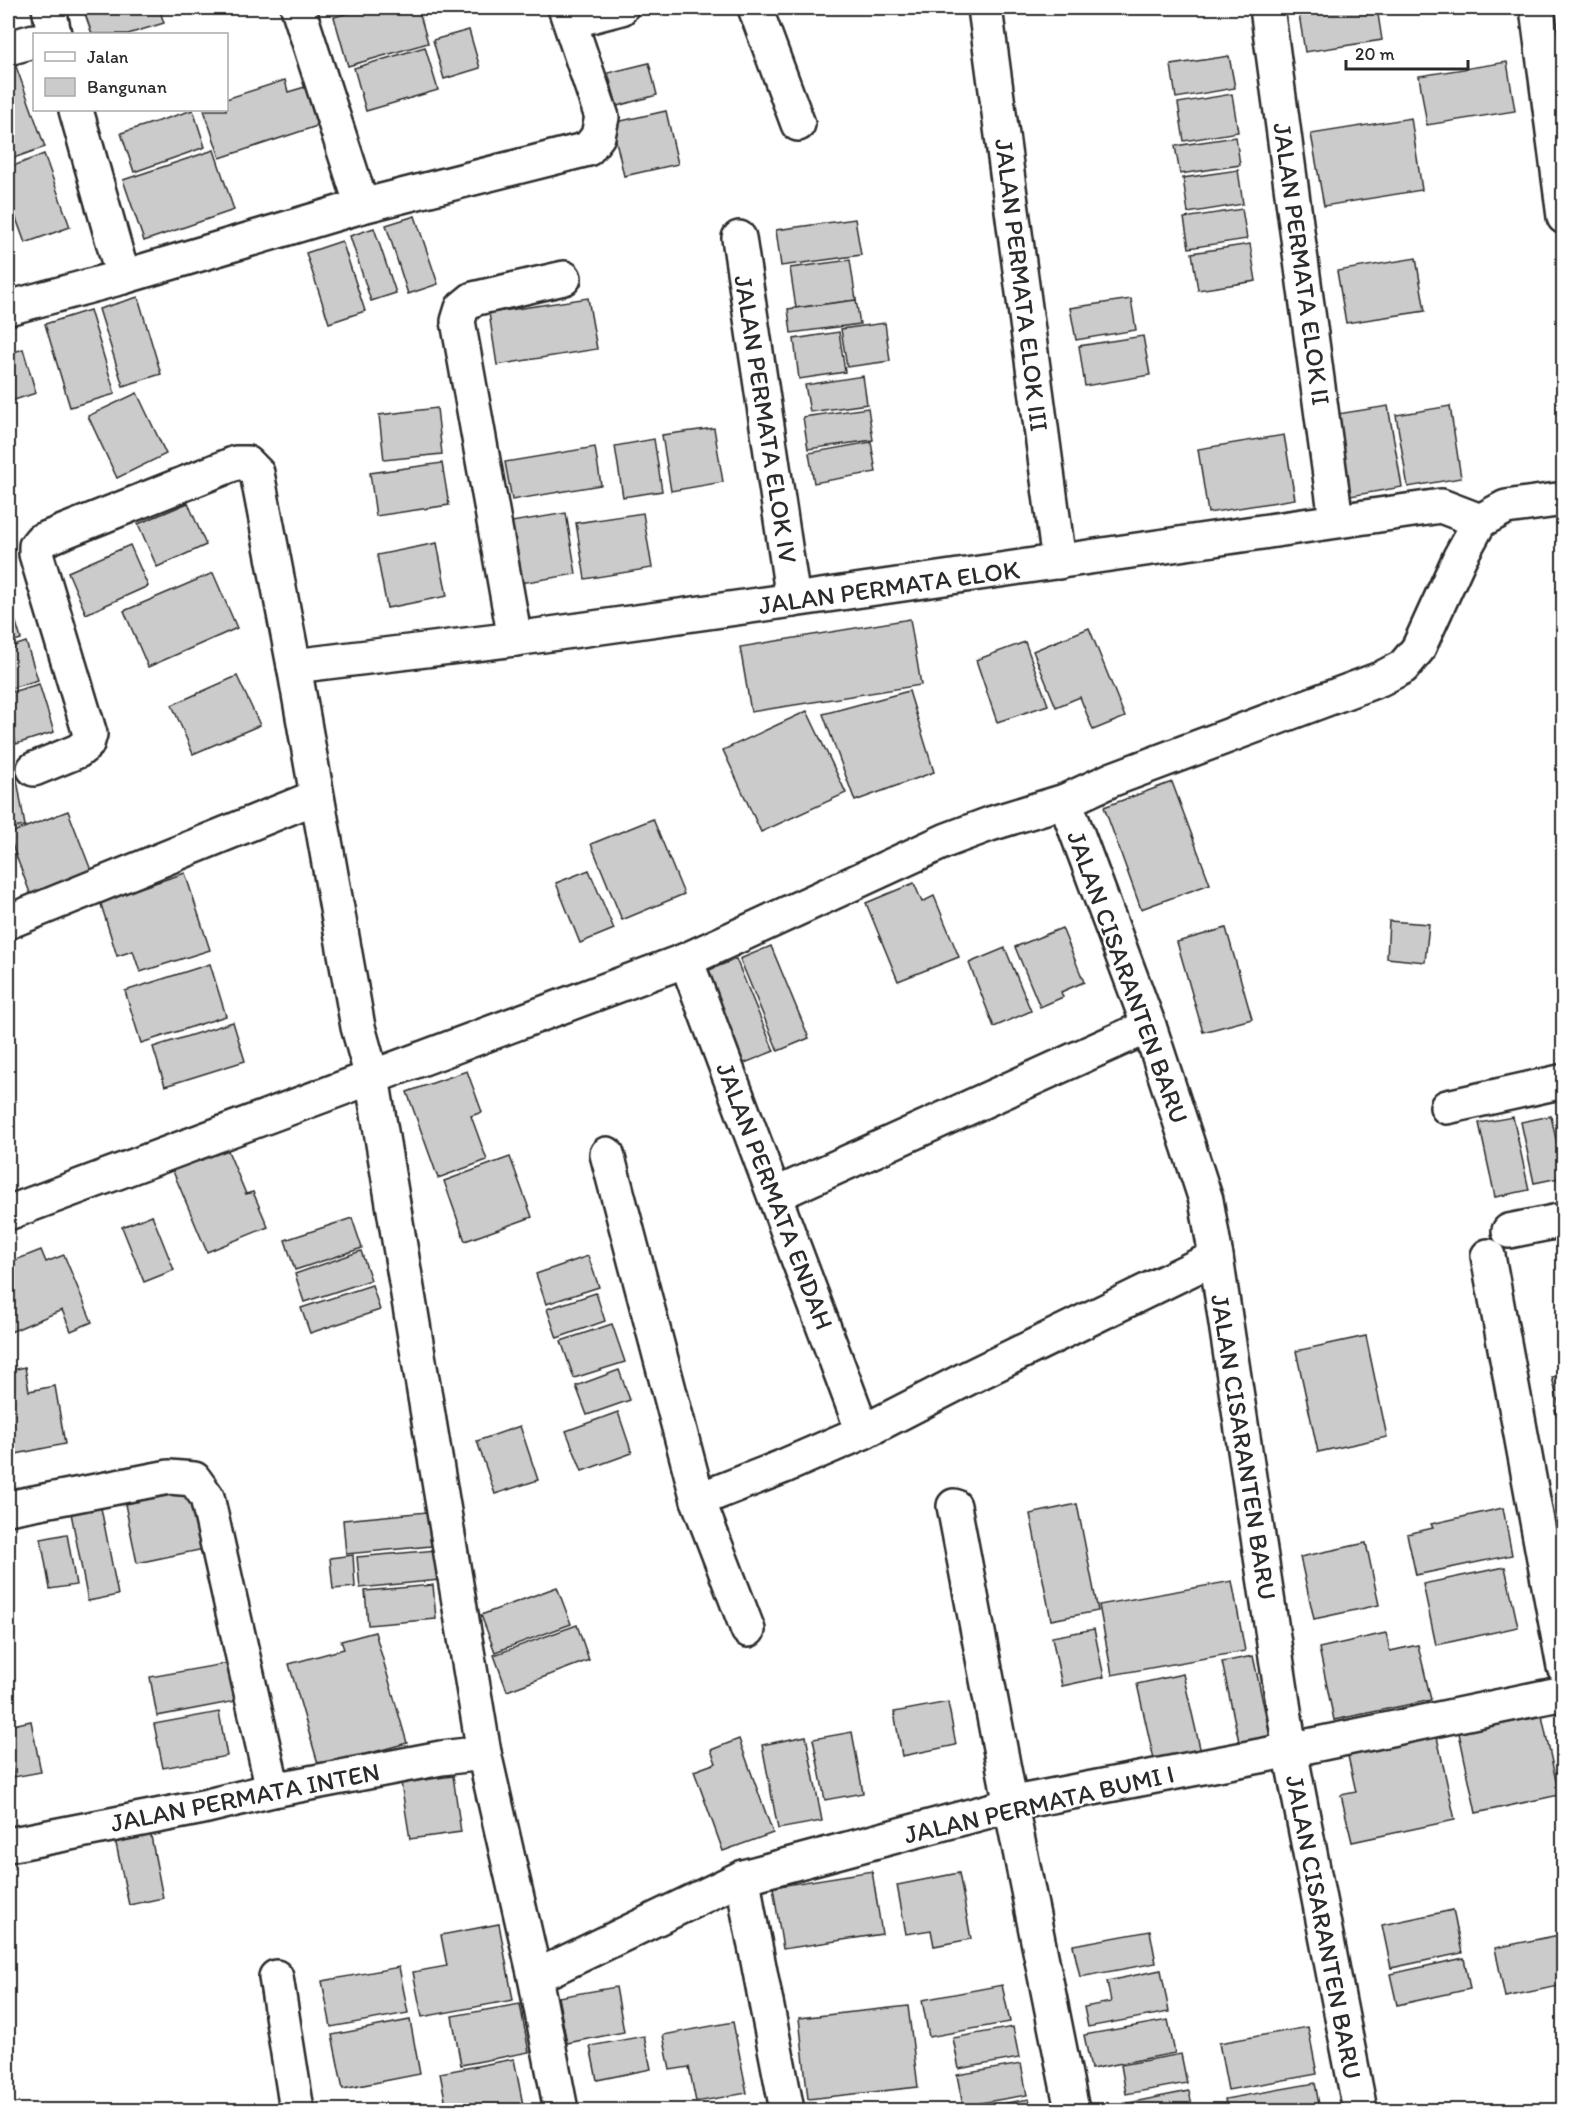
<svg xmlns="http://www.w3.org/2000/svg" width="1571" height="2118" viewBox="0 0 1571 2118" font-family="Itim,sans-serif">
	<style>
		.building { fill: #cbcbcb; stroke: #2b2b2b; stroke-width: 1.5 }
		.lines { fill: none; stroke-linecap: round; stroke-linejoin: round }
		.minor-casing { stroke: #2b2b2b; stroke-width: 38 }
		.minor { stroke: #fff; stroke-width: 33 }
		.labels { text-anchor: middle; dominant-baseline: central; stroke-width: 4.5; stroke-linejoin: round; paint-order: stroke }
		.street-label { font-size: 26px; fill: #2b2b2b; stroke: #fff }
	</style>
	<rect width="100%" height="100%" fill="#fff"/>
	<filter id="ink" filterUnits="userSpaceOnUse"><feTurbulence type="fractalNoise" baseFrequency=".0167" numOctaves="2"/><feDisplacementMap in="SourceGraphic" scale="12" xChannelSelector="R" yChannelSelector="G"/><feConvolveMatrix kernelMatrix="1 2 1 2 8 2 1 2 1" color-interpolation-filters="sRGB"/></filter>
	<g filter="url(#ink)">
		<g class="building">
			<polygon points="83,8 159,8 164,23 128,34 92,34"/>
			<polygon points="367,8 418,8 428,43 348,66 334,17"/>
			<polygon points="1298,8 1377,8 1382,40 1305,52"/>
			<polygon points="469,30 480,68 444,79 433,40"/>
			<polygon points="425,47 438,90 366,111 354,68"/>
			<polygon points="1229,56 1235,88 1176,98 1171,65"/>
			<polygon points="13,58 45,147 8,160 8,60"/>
			<polygon points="1507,62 1515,111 1427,125 1419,76"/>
			<polygon points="649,63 657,95 617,106 608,73"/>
			<polygon points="285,80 288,92 305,87 317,126 220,158 204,110 226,110 226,99"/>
			<polygon points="1232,94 1238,132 1184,141 1178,103"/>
			<polygon points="193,110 205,147 134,172 121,133"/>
			<polygon points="666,111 678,164 624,176 612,123"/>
			<polygon points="1411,118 1422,190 1324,206 1311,134"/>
			<polygon points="1236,137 1240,165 1180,174 1175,146"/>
			<polygon points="214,150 234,210 144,241 123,180"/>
			<polygon points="44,154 70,227 25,243 8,196 8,168"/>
			<polygon points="1238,170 1243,204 1188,213 1183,178"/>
			<polygon points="1242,209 1247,239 1189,248 1184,218"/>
			<polygon points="415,216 438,284 408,294 386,225"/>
			<polygon points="855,219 861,255 781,266 776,230"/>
			<polygon points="374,228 396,293 371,301 350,236"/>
			<polygon points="342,241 365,311 329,323 306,253"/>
			<polygon points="1250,244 1256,281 1198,290 1192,253"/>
			<polygon points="1416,258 1425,311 1346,323 1337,271"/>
			<polygon points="850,260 856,300 796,308 790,268"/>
			<polygon points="138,297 161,374 123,386 99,309"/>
			<polygon points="588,298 597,349 497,365 489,313"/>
			<polygon points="1131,299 1136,330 1076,340 1070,308"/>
			<polygon points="856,300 860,324 791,333 788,309"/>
			<polygon points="90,310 115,394 70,407 45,324"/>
			<polygon points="885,323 890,361 847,367 841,329"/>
			<polygon points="839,332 845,372 799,379 794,339"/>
			<polygon points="1143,336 1150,375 1085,386 1079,346"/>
			<polygon points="23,349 36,393 8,402 8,354"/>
			<polygon points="863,376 867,404 810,412 805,385"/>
			<polygon points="137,393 166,454 117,478 88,416"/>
			<polygon points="1388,406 1402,487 1345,497 1331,415"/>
			<polygon points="1450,406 1461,478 1408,487 1396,415"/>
			<polygon points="437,408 442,454 384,460 379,415"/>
			<polygon points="868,408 873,440 808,449 803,417"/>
			<polygon points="714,428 723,482 671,491 662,435"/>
			<polygon points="1284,435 1295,499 1208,513 1198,449"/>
			<polygon points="654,439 662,491 623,497 615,446"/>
			<polygon points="871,442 876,472 814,483 809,453"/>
			<polygon points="595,447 601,485 512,500 505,462"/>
			<polygon points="442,463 449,505 376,516 370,473"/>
			<polygon points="188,503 206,545 157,567 138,524"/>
			<polygon points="566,513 576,574 521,583 511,522"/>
			<polygon points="643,513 652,568 585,579 576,523"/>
			<polygon points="437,543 447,596 387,608 377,555"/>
			<polygon points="130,545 148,586 86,614 68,572"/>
			<polygon points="213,573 237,628 148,667 124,611"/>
			<polygon points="8,596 21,639 8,643"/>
			<polygon points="910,619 921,685 751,712 740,647"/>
			<polygon points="1089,628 1125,717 1093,730 1080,697 1056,707 1033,651"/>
			<polygon points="26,642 38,680 8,689 8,648"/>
			<polygon points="1025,642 1048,705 997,722 976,660"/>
			<polygon points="237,676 260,725 193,754 172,705"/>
			<polygon points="39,684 54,732 16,744 8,716 8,693"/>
			<polygon points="909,691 934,772 855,801 823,714"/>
			<polygon points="807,711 846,793 761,832 723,750"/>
			<polygon points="8,750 12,750 25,826 8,829"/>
			<polygon points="1172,782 1210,884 1141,909 1104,807"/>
			<polygon points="68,811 94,878 33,901 8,834"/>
			<polygon points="653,819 684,894 622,920 591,844"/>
			<polygon points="589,870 614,929 580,943 556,883"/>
			<polygon points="185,873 210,950 140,972 133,951 117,956 100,901"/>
			<polygon points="914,883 922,902 934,896 959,957 898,981 866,903"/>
			<polygon points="1389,921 1429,924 1425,962 1387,958"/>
			<polygon points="1062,928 1084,982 1061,992 1063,997 1040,1007 1015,947"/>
			<polygon points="1226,928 1252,1019 1203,1032 1177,942"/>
			<polygon points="771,946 809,1038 778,1051 740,959"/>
			<polygon points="1005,948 1031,1011 994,1027 969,963"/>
			<polygon points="736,959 774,1051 735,1067 697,975"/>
			<polygon points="210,964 226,1016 141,1043 125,991"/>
			<polygon points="233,1022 245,1061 165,1086 153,1047"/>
			<polygon points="467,1071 482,1112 471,1116 487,1160 438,1178 407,1092"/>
			<polygon points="1551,1116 1564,1177 1534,1183 1521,1122"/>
			<polygon points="1513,1117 1529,1190 1495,1197 1479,1123"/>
			<polygon points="1564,1117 1564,1149 1557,1118"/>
			<polygon points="226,1146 246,1194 253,1192 268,1227 207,1252 172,1169"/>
			<polygon points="510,1157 532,1217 465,1241 444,1181"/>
			<polygon points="152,1215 174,1270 144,1282 122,1227"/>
			<polygon points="352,1218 362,1248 295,1270 285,1240"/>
			<polygon points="41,1250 46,1262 64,1255 92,1322 71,1331 62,1310 8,1333 8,1263"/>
			<polygon points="361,1251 371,1280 304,1302 295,1274"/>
			<polygon points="588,1256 599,1287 546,1304 536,1274"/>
			<polygon points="372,1285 380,1310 310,1333 301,1308"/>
			<polygon points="596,1293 605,1321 557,1338 547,1309"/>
			<polygon points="612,1324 625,1362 574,1378 561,1341"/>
			<polygon points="1366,1336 1387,1437 1318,1452 1296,1351"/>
			<polygon points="25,1367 29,1391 55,1386 65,1444 11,1455 8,1435 8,1371"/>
			<polygon points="619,1370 630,1400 587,1415 576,1386"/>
			<polygon points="1564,1375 1564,1405 1559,1406 1552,1377"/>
			<polygon points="1564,1408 1564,1445 1555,1410"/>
			<polygon points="618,1412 632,1453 582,1471 566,1431"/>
			<polygon points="520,1426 538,1480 495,1494 477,1441"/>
			<polygon points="191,1490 204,1549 137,1563 125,1504"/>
			<polygon points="1077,1504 1098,1611 1051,1620 1030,1514"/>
			<polygon points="101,1508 118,1595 88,1601 71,1513"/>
			<polygon points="1503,1508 1512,1555 1416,1575 1407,1534 1433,1528 1431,1524"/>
			<polygon points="427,1512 431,1546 346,1554 343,1520"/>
			<polygon points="67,1534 76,1585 50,1589 41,1539"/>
			<polygon points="1366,1543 1379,1605 1314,1619 1300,1557"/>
			<polygon points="437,1550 439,1580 360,1588 357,1557"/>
			<polygon points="353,1555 355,1587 333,1589 330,1558"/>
			<polygon points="1505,1567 1518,1627 1436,1645 1423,1584"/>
			<polygon points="1232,1581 1245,1651 1112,1675 1099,1605"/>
			<polygon points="433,1585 436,1619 368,1625 365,1591"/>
			<polygon points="557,1587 571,1624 495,1652 481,1615"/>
			<polygon points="577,1625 589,1660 507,1691 494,1655"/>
			<polygon points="1094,1629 1104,1677 1062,1686 1052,1637"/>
			<polygon points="375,1632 407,1743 319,1767 289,1664 344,1649 341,1641"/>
			<polygon points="1386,1633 1390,1651 1418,1645 1431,1700 1334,1720 1319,1648"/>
			<polygon points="1253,1656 1272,1744 1241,1751 1222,1662"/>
			<polygon points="229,1663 236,1701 157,1716 150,1677"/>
			<polygon points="1183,1674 1202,1757 1156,1768 1137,1684"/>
			<polygon points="948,1702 956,1745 902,1756 894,1712"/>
			<polygon points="219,1712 227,1756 163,1768 154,1724"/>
			<polygon points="1542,1716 1559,1795 1476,1813 1459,1733"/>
			<polygon points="31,1721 41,1772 14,1777 8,1745 8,1726"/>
			<polygon points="852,1732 863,1793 825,1800 813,1739"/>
			<polygon points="806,1736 822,1821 778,1829 762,1745"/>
			<polygon points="1437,1737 1455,1820 1352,1842 1341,1795 1356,1792 1348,1756"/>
			<polygon points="739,1739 773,1833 723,1851 694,1771 716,1763 711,1750"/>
			<polygon points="453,1776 461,1832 410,1839 401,1783"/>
			<polygon points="150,1831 163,1898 129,1905 115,1839"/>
			<polygon points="872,1871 882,1934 783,1949 773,1887"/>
			<polygon points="959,1873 971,1939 934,1946 931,1930 906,1934 897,1885"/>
			<polygon points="1453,1910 1462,1953 1391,1968 1382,1925"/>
			<polygon points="499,1924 513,2000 422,2017 413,1972 447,1966 441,1935"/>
			<polygon points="1150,1931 1156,1963 1080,1977 1073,1945"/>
			<polygon points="1564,1934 1564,1985 1505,1997 1495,1948"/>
			<polygon points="1464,1958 1470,1989 1397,2005 1390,1974"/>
			<polygon points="399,1967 408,2013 331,2027 322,1981"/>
			<polygon points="1161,1970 1169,2012 1088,2027 1084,2007 1111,2002 1107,1981"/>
			<polygon points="1002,1985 1010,2022 929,2037 922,2000"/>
			<polygon points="616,1987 624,2032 567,2043 558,1997"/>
			<polygon points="520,2004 529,2052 461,2065 452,2016"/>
			<polygon points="908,2006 918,2087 808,2099 799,2018"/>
			<polygon points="410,2020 420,2074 343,2089 332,2035"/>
			<polygon points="1168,2020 1175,2053 1091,2069 1084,2035"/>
			<polygon points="733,2022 747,2093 696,2102 689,2067 670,2070 663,2035"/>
			<polygon points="1013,2027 1019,2058 959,2069 953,2038"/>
			<polygon points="1308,2027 1317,2074 1228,2090 1219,2043"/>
			<polygon points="644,2036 651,2069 597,2080 590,2046"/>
			<polygon points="1181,2054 1187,2083 1126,2094 1121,2065"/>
			<polygon points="514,2059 524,2110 447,2110 440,2073"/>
			<polygon points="1021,2064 1027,2095 963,2106 957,2075"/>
			<polygon points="1315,2083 1320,2110 1227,2110 1225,2099"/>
			<polygon points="1189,2091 1193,2110 1129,2110 1128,2103"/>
			<polygon points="1029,2099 1031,2110 973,2110 972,2109"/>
		</g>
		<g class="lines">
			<g class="minor-casing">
				<g id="minor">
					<polyline points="49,8 54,34"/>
					<polyline points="298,8 362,206"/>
					<polyline points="755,8 798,124"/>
					<polyline points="985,8 1059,562"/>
					<polyline points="1267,8 1336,520"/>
					<polyline points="1537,8 1564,217"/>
					<polyline points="571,21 621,8"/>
					<polyline points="8,48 34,41"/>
					<polyline points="739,238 793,600"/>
					<polyline points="123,277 362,206 588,149 598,136 602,117 565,8"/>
					<polyline points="8,308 123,277 76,110"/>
					<polyline points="1480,521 1506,507 1564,499"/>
					<polyline points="515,639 458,321 462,308 473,299 564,278"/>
					<polyline points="294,666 515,639 793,600 1441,506 1480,521"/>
					<polyline points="34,769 78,751 87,744 90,734 36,554 36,546 40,541 236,463 247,463 257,473 294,666 358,1027 372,1077 484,1753 535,1977 561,2110"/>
					<polyline points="1065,801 1149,1026 1206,1200 1216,1257 1290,1750 1360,2110"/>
					<polyline points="8,922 316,797"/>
					<polyline points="686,960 863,1432"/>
					<polyline points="1447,1107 1564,1081"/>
					<polyline points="607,1154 698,1500 782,1467 863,1432 966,1379 1216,1257"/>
					<polyline points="775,1195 1149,1026"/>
					<polyline points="8,1213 686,960 947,840 990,824 1065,801 1113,779 1380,679 1403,667 1418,649 1460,557 1480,521"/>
					<polyline points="1509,1231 1564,1220"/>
					<polyline points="1488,1256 1564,1667"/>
					<polyline points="698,1500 748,1630"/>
					<polyline points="954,1506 1011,1806 1072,2110"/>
					<polyline points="8,1508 169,1477 194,1479 207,1497 273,1790"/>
					<polyline points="8,1845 203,1807 273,1790 441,1758 484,1753"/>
					<polyline points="743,1877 748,1910 787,2110"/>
					<polyline points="276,1977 297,2110"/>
					<polyline points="535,1977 743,1877 1030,1800 1265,1755 1564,1693"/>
				</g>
			</g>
			<use href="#minor" class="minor"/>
		</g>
	</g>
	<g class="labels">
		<g class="street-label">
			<text transform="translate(1302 264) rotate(82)">JALAN PERMATA ELOK II</text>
			<text transform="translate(1022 285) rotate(83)">JALAN PERMATA ELOK III</text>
			<text transform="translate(766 419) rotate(81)">JALAN PERMATA ELOK IV</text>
			<text transform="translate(889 587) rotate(-8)">JALAN PERMATA ELOK</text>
			<text transform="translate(1128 977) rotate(70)">JALAN CISARANTEN BARU</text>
			<text transform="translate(775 1196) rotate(69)">JALAN PERMATA ENDAH</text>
			<text transform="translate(1244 1447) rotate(81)">JALAN CISARANTEN BARU</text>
			<text transform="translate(245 1797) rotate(-11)">JALAN PERMATA INTEN</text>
			<text transform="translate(1039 1804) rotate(-13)">JALAN PERMATA BUMI I</text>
			<text transform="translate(1324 1927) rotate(79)">JALAN CISARANTEN BARU</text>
		</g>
	</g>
	<rect width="1571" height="2118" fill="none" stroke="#fff" stroke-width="30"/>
	<rect x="15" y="15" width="1541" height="2088" fill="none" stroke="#2b2b2b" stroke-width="2" filter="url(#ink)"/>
	<rect x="33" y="33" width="195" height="78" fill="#ffffff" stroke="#aaaaaa" stroke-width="1.5"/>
	<rect x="45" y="52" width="30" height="9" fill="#ffffff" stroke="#aaaaaa" stroke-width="1.5"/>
	<text x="87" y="63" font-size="18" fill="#2b2b2b">Jalan</text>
	<rect x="45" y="78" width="30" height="18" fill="#cbcbcb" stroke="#aaaaaa" stroke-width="1.5"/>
	<text x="87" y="93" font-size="18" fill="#2b2b2b">Bangunan</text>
	<path d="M1346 60v9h122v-9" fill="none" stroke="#2b2b2b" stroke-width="3"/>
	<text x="1355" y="60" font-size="18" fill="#2b2b2b" stroke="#ffffff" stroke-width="4.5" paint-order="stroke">20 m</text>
</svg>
